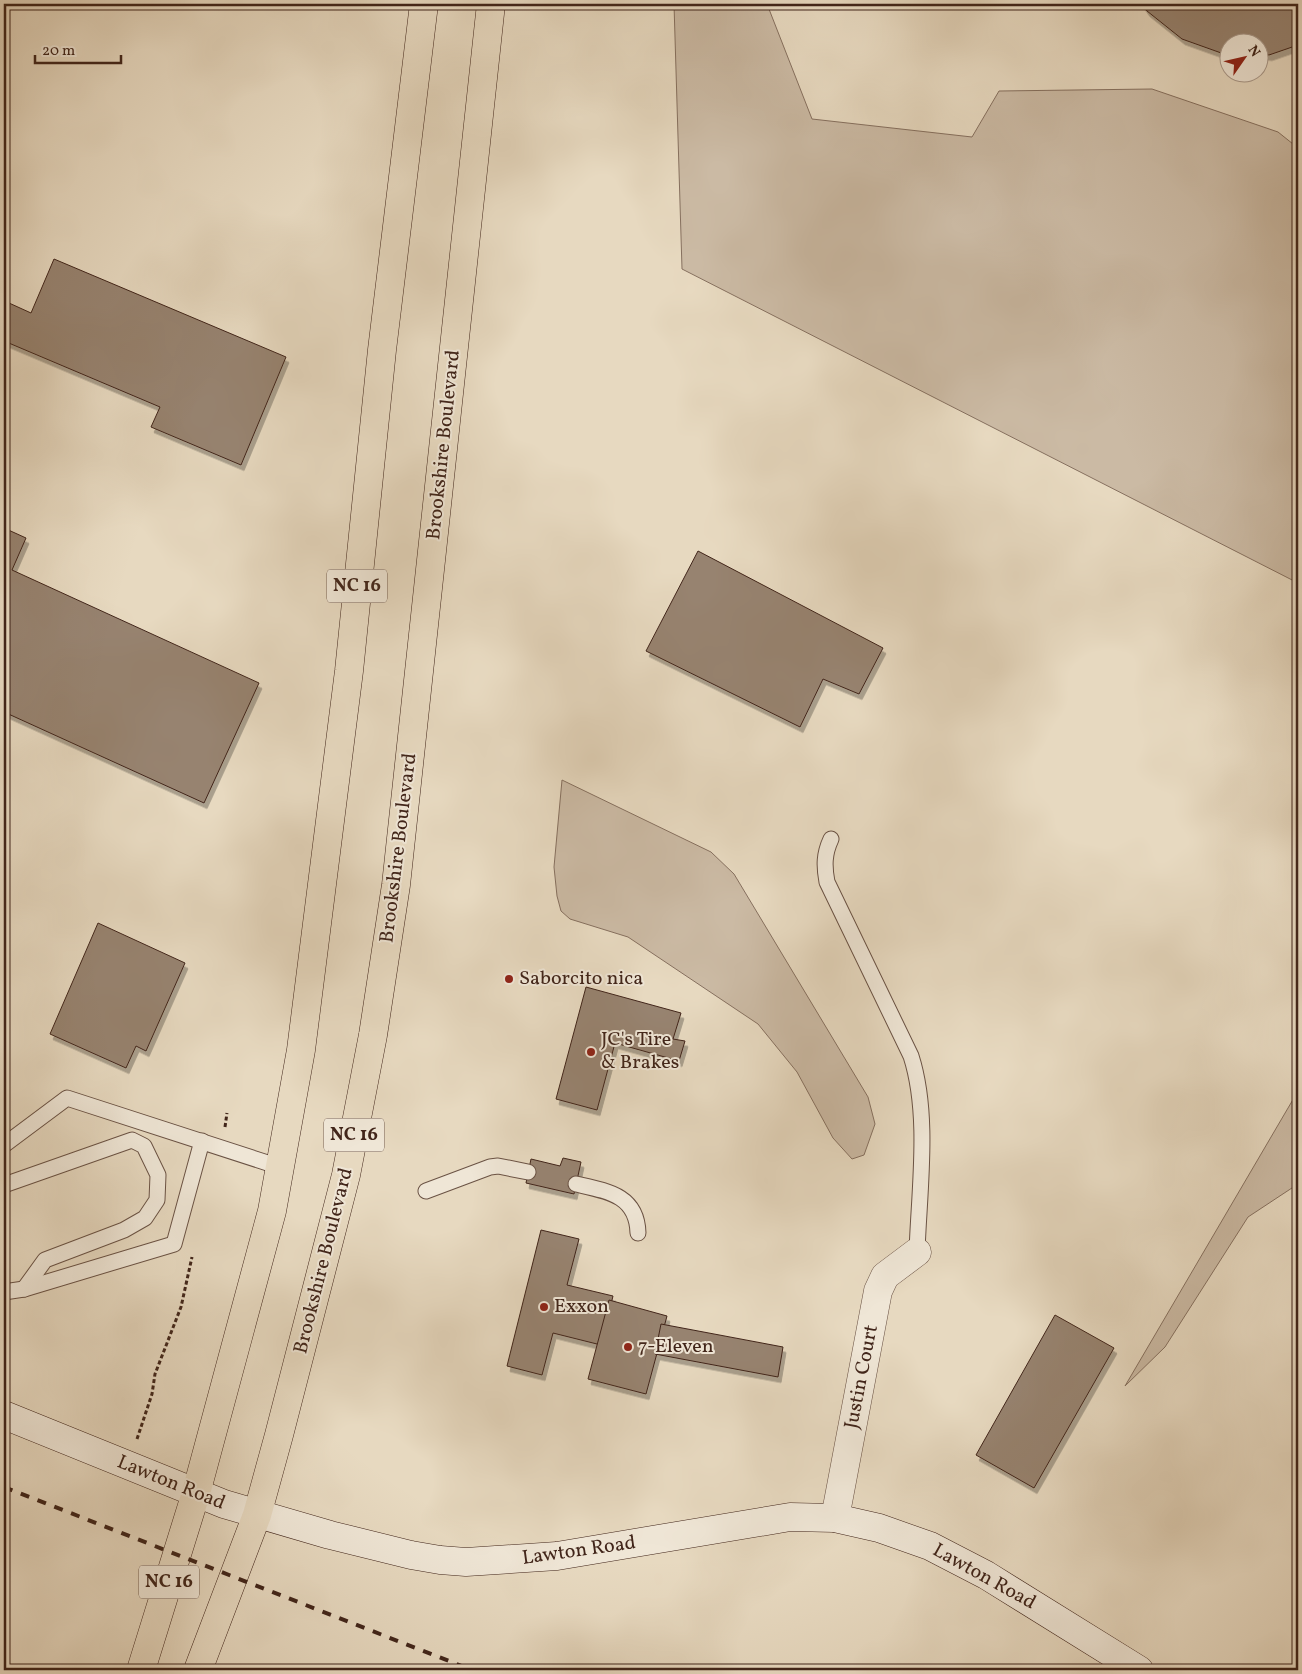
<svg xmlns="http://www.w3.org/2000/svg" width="1302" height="1674" viewBox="0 0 1302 1674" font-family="Vollkorn,serif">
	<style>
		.green { fill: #cbbaa4; stroke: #86705f }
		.building { fill: #978370; stroke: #41251a; filter: url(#shadow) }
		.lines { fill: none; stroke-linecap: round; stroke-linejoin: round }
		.lane-casing { stroke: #6a5244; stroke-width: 17 }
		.street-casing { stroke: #6a5244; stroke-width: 29 }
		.secondary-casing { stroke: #41251a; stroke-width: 29 }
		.highway-casing { stroke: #41251a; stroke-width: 29 }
		.path { stroke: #41251a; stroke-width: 3; stroke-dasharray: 4 2.5; stroke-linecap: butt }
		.lane { stroke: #efe6d6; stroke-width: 15 }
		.street { stroke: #efe6d6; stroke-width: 28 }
		.secondary { stroke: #efe6d6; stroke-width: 28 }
		.highway { stroke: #e7d9c0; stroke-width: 28 }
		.rail { stroke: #41251a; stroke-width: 4; stroke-dasharray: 9 9; stroke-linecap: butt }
		.poi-dot { fill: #8f2418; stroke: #efe6d6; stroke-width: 2 }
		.labels { text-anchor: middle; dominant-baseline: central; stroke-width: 4; stroke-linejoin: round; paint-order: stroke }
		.shield { fill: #efe6d6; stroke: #755f52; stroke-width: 1 }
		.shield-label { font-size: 19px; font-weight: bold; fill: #41251a }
		.street-label { font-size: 20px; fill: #41251a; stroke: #efe6d6 }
		.poi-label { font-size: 20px; fill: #41251a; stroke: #efe6d6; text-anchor: start }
	</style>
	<defs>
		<filter id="shadow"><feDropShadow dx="3" dy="5.5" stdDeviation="0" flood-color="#0004"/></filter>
	</defs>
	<rect width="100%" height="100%" fill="#e7d9c0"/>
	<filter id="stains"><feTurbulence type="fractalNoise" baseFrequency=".004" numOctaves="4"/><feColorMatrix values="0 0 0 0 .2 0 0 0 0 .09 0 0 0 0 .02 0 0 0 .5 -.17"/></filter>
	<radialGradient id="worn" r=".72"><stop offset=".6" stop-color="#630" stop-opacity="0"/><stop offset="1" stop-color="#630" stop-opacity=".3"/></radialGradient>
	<g class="green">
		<polygon points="674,4 767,4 812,119 972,137 999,91 1152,89 1278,132 1298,148 1298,583 682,269"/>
		<polygon points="562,780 711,852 734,874 868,1097 875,1124 864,1155 852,1159 833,1138 797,1072 758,1024 628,937 570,919 561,911 557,896 554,867"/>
		<polygon points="1298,1091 1298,1184 1248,1217 1165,1347 1125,1386"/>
	</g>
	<g class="building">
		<polygon points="1142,4 1298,4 1298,45 1269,55 1260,54 1260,42 1230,42 1230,54 1224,54 1182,39 1147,11"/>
		<polygon points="54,259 286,357 241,465 151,427 160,407 4,341 4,315 9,303 31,313"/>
		<polygon points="4,528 26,538 12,570 259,683 204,803 4,712"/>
		<polygon points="698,551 883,648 859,694 823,679 800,727 646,651"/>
		<polygon points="98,923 185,963 146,1051 136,1046 126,1068 50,1034"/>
		<polygon points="586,987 681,1013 673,1039 685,1041 679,1061 615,1043 597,1110 556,1099"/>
		<polygon points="563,1158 581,1162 574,1194 526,1183 531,1159 560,1166"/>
		<polygon points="541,1230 579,1239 567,1285 613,1296 601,1345 553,1333 542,1375 507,1366"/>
		<polygon points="609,1300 667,1316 646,1394 588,1379"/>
		<polygon points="1055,1315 1114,1348 1034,1488 976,1455"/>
		<polygon points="661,1324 783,1347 778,1377 655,1354"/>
	</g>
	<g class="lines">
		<g class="lane-casing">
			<g id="lane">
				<path d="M 831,839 C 824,854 824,866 827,882 L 911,1056 C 930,1115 919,1190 917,1252"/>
				<polyline points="4,1145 67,1098 280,1167"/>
				<path d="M 576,1184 C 607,1191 637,1195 638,1233"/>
				<polyline points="4,1185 132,1140 144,1146 158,1175 157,1200 145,1218 124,1230 45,1260 24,1289"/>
				<polyline points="426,1191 490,1167 498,1166 528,1172"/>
				<polyline points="4,1292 24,1289 174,1244 202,1141"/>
			</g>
		</g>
		<g class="street-casing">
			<polyline id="street" points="835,1518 878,1291 885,1276 917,1252"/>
		</g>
		<g class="secondary-casing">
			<polyline id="secondary" points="4,1415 224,1504 330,1535 411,1555 440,1560 466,1562 557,1556 790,1517 835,1518 879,1528 930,1546 986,1575 1139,1670"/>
		</g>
		<g class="highway-casing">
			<g id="highway">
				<polyline points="141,1670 196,1493 272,1211 301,1050 349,671 382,350 424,4"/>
				<polyline points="198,1670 257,1515 279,1435 346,1175 373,1035 396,885 491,4"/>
			</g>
		</g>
		<g class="path">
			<polyline points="225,1127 227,1113"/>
			<polyline points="137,1439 152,1394 155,1374 181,1307 192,1257"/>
		</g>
		<use href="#lane" class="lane"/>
		<use href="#street" class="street"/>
		<use href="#secondary" class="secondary"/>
		<use href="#highway" class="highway"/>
		<polyline class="rail" points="4,1487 472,1670"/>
	</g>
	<g class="poi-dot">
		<circle cx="509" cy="979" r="5"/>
		<circle cx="591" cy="1052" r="5"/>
		<circle cx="544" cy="1307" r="5"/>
		<circle cx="628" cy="1347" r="5"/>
	</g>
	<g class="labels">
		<g class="shield">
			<rect x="327" y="569.5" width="60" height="33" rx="4"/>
			<rect x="324" y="1118.5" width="60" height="33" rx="4"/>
			<rect x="139" y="1565.5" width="60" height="33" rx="4"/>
		</g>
		<g class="shield-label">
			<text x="357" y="586">NC 16</text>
			<text x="354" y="1135">NC 16</text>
			<text x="169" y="1582">NC 16</text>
		</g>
		<g class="street-label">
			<text transform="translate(444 445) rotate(-84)">Brookshire Boulevard</text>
			<text transform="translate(399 848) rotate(-83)">Brookshire Boulevard</text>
			<text transform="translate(324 1261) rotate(-76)">Brookshire Boulevard</text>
			<text transform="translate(862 1377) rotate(-79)">Justin Court</text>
			<text transform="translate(171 1483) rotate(22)">Lawton Road</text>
			<text transform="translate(579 1551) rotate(-8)">Lawton Road</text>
			<text transform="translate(984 1577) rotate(29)">Lawton Road</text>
		</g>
		<g class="poi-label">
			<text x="519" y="979">Saborcito nica</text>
			<text x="601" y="1040">JC's Tire<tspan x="601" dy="23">&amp; Brakes</tspan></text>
			<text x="554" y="1307">Exxon</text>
			<text x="638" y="1347">7-Eleven</text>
		</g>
	</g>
	<rect width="1302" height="1674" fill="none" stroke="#e7d9c0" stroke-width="20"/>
	<rect x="5" y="5" width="1292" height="1664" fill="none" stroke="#41251a" stroke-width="2.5"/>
	<rect x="10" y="10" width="1282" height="1654" fill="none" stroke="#41251a"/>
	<g transform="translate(1244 58) rotate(56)"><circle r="24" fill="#efe6d6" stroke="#a9998b"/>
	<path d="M0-4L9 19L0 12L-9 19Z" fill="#8f2418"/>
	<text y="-8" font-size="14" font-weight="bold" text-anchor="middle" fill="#41251a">N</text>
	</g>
	<path d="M35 55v8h86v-8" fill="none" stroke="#41251a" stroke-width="2.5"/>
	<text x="42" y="55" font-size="15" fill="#41251a" stroke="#efe6d6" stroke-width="4" paint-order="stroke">20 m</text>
	<rect width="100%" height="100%" filter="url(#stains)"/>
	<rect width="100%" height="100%" fill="url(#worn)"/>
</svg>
